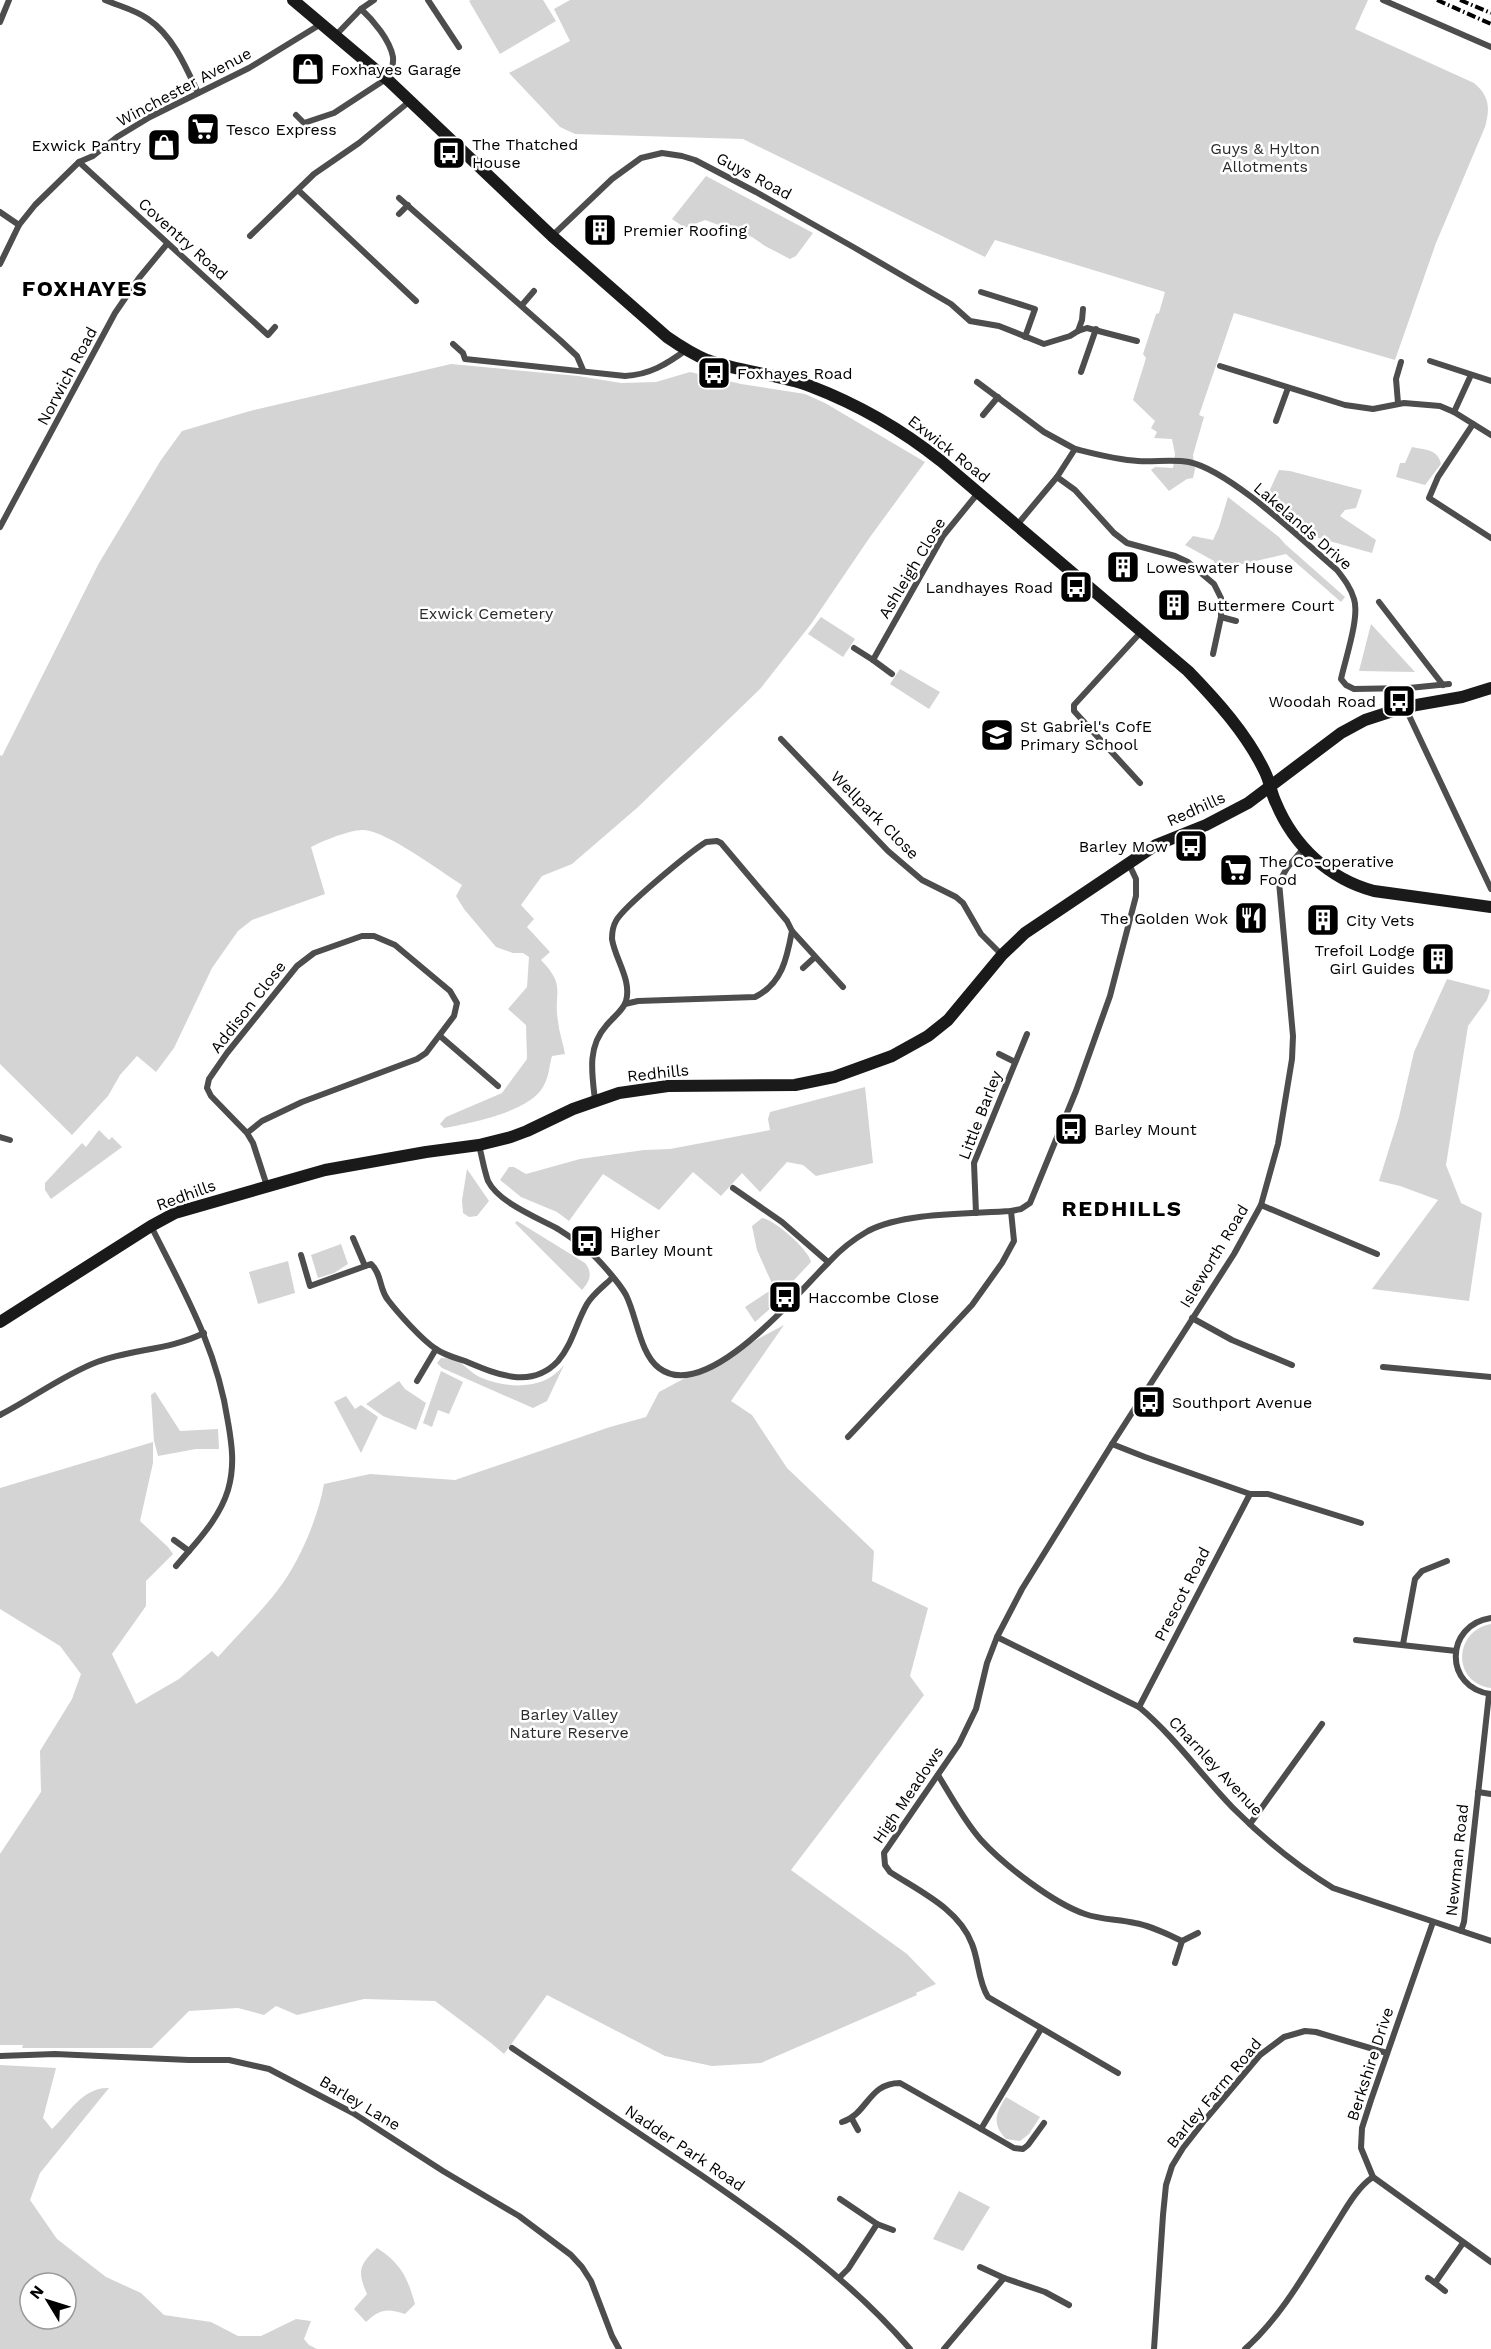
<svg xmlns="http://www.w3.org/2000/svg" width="1491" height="2349" viewBox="0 0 1491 2349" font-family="'Work Sans',sans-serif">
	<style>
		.green { fill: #d4d4d4; fill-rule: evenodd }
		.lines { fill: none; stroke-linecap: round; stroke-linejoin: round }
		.street { stroke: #4d4d4d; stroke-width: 6 }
		.secondary { stroke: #1a1a1a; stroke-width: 12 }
		.rail { stroke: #000; stroke-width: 4; stroke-dasharray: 9 3 1.5 3; stroke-linecap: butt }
		.labels { text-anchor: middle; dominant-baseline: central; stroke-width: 5; stroke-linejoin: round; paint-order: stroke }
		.poi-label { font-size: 16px; fill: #000; stroke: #fff; text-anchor: start }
		.street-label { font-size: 16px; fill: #000; stroke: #fff }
		.park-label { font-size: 16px; fill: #2b2b2b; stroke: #fff }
		.district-label { font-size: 22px; font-weight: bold; letter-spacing: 1.5px; fill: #000; stroke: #fff }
	</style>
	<rect width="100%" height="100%" fill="#fff"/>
	<g class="green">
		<polygon points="471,0 543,0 556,21 500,54 469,1"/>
		<path d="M 570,0 L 1368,0 L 1355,29 L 1474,83 C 1490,96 1490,109 1485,127 L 1436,243 L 1395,360 L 1234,313 L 1199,415 L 1204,417 L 1193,455 L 1195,469 L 1193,478 L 1187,479 L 1169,491 L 1151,470 L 1155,467 L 1173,468 L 1175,454 L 1172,439 L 1154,438 L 1157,432 L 1151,428 L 1155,421 L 1133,400 L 1146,358 L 1143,354 L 1156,314 L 1159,313 L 1165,292 L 995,240 L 985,257 L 743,139 L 575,134 L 560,127 L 509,73 L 570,41 L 554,9 Z"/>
		<polygon points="706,176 813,233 796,256 790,259 765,246 752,237 705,220 685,228 672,219"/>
		<path d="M 451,364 L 578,376 L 621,383 L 656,382 L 690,372 L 741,384 L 805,394 L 825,403 L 925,462 L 870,537 L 811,624 L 760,689 L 637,808 L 572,864 L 542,876 L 521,905 L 534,919 L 527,927 L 550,952 L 541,960 C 567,987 553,991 558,1021 C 559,1032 563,1043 565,1054 L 552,1056 C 549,1067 549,1077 543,1087 C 529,1112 470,1123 444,1128 L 440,1124 L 446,1117 L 502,1093 L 527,1059 L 526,1025 L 508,1009 L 527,987 L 529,957 L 523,953 L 513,953 L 496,947 L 464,909 L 456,896 L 462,885 C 440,871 388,832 364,830 C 352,829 322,841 311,847 L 325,894 L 252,920 L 238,931 L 212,968 L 174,1048 L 156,1072 L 137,1056 L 120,1075 L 108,1096 L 72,1135 L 0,1064 L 0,755 L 2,756 L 99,563 L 161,460 L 182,431 L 250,411 Z"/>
		<path d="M 1412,447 C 1425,450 1438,449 1441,464 L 1425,485 L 1396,477 L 1400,463 L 1405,463 Z"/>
		<polygon points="1279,470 1290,471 1362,490 1356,508 1345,510 1340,516 1376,540 1372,553 1315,537 1284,515 1267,496"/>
		<polygon points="1228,497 1279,537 1285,544 1345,597 1341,602 1286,554 1217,570 1214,561 1185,545 1193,536 1213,540 1219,527"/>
		<polygon points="821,617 855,639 843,657 808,634"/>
		<polygon points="1371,624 1415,672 1359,671"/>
		<polygon points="900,669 940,692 929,709 890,684"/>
		<polygon points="1447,979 1490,990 1487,1000 1468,1026 1446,1165 1461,1203 1482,1213 1469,1301 1372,1289 1438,1200 1400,1186 1379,1181 1399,1117 1414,1052"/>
		<polygon points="865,1087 873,1163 816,1176 803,1165 787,1162 760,1192 742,1173 721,1196 693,1172 659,1210 603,1174 569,1221 557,1212 521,1197 500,1180 509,1167 514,1167 526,1174 580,1159 644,1150 670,1149 770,1130 768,1119 770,1112"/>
		<polygon points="99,1130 109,1140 112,1137 122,1147 51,1199 45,1190 45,1183 82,1143 86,1147"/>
		<polygon points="467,1169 489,1201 477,1216 469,1217 463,1213 462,1200"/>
		<path d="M 762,1218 C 774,1219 810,1251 811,1262 L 779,1296 L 773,1306 L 755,1322 L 745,1307 L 774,1288 L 757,1250 L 752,1226 Z"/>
		<path d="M 517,1221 L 585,1263 C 593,1273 590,1281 582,1290 L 515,1223 Z"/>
		<polygon points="341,1244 348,1264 334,1273 318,1278 311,1255"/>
		<polygon points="288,1261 295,1293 258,1304 249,1272"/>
		<path d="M 784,1325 L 731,1401 L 752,1415 L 787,1468 L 874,1551 L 872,1581 L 928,1608 L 910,1676 L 924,1695 L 791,1870 L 907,1954 L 936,1984 L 916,1993 L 917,1995 L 761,2063 L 712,2066 L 665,2056 L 547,1995 L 504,2054 L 491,2043 L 435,2001 L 364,1999 L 297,2015 L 276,2006 L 264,2015 L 238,2008 L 189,2011 L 152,2048 L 22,2048 L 23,2045 L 0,2045 L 0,1854 L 41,1792 L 40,1751 L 72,1699 L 81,1674 L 60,1646 L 0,1609 L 0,1488 L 153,1442 L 153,1463 L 140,1521 L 168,1547 L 173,1554 L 146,1581 L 146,1606 L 112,1654 L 136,1704 L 179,1679 L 212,1651 L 218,1657 C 238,1635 259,1614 277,1591 C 299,1563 318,1518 324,1484 L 370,1474 L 455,1480 L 610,1427 L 646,1417 L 659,1392 Z"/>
		<path d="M 441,1358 C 462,1357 467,1372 482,1378 C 509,1389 545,1390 564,1365 L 547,1401 L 533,1408 L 442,1368 L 437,1363 Z"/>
		<polygon points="441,1371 463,1382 449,1414 438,1410 432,1427 423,1423"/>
		<polygon points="399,1381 405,1389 426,1403 416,1430 383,1416 366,1404"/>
		<polygon points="155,1392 180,1431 218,1429 219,1449 196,1449 158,1456 154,1441 151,1395"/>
		<polygon points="346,1396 355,1409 361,1405 378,1417 361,1453 334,1402"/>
		<path d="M 1491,1624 L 1491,1688 C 1452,1683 1453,1631 1491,1624 Z"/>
		<path d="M 0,2065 L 56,2068 L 43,2118 L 52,2129 C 69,2113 83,2087 109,2088 L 40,2173 L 30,2200 L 57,2239 L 106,2277 L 141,2293 L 164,2315 L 211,2322 L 238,2336 L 261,2336 L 296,2319 L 311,2321 L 304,2339 L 309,2345 L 317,2349 L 0,2349 ZM 30,2283 L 66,2283 L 66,2319 L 30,2319 Z"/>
		<path d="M 1006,2097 L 1040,2117 L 1029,2134 L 1020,2141 L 1006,2139 C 992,2124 995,2114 1006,2097 Z"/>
		<polygon points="959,2191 990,2207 963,2251 933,2239"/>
		<path d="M 377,2248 C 401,2264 407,2276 415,2304 L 405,2314 C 387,2308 380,2309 366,2322 L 354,2309 L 367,2294 C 357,2271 359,2265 377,2248 Z"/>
	</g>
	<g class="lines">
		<g class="street">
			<path d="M 105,0 C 119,6 136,10 148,19 C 173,36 186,67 198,93"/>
			<polyline points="428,0 459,47"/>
			<polyline points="1383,0 1491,47"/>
			<path d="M 361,9 C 373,20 390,40 393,57 C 394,65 390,74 389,81"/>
			<polyline points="0,22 9,0"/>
			<polyline points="335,36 361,9 374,0"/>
			<polyline points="296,115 304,123 334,113 386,79"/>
			<polyline points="79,162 268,335 275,327"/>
			<polyline points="298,190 416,301"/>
			<polyline points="399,198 561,341 577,356 583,370"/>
			<polyline points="0,212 19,225"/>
			<polyline points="399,214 408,205"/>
			<polyline points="250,236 314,174 359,143 410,101"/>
			<polyline points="552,236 612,179 641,158 662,153 682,156 695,160 756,192 855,248 951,304 970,321 999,326 1044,344 1070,336 1078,331 1087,328 1137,341"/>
			<polyline points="0,264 19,225 35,205 79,162 93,156 117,137 150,117 249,68 321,24"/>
			<polyline points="981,292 1035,309 1025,337"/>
			<polyline points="522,305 534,291"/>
			<polyline points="1078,331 1082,320 1083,309"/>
			<path d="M 453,344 L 463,353 L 465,359 L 625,376 C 649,375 667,364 686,350"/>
			<polyline points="1430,361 1491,381"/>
			<polyline points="1220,366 1345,405 1373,409 1404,403 1440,406 1454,412 1491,435"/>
			<polyline points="1081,372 1096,329"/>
			<polyline points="977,382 1044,432 1075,449"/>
			<polyline points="1398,403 1396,379 1401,362"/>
			<polyline points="1454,412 1471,375"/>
			<polyline points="983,415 998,397"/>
			<polyline points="1276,421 1288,388"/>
			<polyline points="1473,424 1438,477 1429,498 1491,538"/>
			<polyline points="1057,477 1075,490 1114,533 1127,543 1175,556 1188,562 1214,584 1221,598 1221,617 1213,654"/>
			<path d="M 1017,525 L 1057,477 L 1075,449 C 1095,454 1117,460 1138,461 C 1155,462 1173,459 1189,462 C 1231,471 1303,541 1337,570 C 1344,579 1351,588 1354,599 C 1360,617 1345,660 1341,679 L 1346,685 L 1354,689 L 1409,688 L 1449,684"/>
			<polyline points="0,527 115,313 139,278 167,244"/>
			<polyline points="1379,602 1443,685"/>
			<polyline points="1221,617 1236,621"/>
			<polyline points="854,648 873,660 943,536 978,493"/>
			<polyline points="873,660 892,674"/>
			<polyline points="1405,707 1491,889"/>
			<polyline points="781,739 888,851 922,880 956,897 963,903 981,934 1002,955"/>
			<polyline points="1140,783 1074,711 1074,705 1141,632"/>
			<polyline points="803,968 815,957"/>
			<path d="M 625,1004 L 638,1001 L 755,997 C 782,984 787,958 792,931"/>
			<polyline points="440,1036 498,1086"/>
			<polyline points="999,1054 1015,1062"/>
			<path d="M 595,1100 C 592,1074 587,1047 606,1026 C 612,1018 624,1010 626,1001 C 632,980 615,959 612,939 C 612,933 613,926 616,921 C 623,907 690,852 706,842 L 717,841 L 721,843 L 787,921 L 792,931 L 843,987"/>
			<polyline points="247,1133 262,1121 302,1102 417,1059 426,1053 454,1016 457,1003 450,991 395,945 374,936 362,936 314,953 297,966 227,1053 209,1079 207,1088 211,1096 247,1133 253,1143 267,1186"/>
			<polyline points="0,1137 10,1140"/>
			<path d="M 479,1145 C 482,1157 484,1170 488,1181 C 499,1203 538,1218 558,1229 C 569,1236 582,1245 591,1253 C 601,1262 620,1284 626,1295 C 637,1317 640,1354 659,1368 C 707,1405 799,1291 829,1262 C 840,1250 854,1239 868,1231 C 904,1212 970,1214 1011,1211 L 1021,1209 L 1030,1203 L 1076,1091 L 1110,996 L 1136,896 L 1136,879 L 1128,862"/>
			<polyline points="733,1188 782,1222 828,1262"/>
			<polyline points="1261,1205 1377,1254"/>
			<polyline points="976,1213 974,1163 1027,1034"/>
			<path d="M 151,1226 C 184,1292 217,1348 228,1422 C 232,1445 235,1466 228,1490 C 221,1513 205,1533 189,1551 L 174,1540"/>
			<polyline points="353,1238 365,1266"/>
			<path d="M 301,1255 L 310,1286 L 371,1264 C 382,1274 379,1289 388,1300 C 398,1313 422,1340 436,1349 C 444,1355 456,1358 465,1361 C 496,1374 531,1390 558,1361 C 572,1345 576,1323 587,1304 C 593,1294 604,1286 612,1278"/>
			<polyline points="1192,1318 1232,1340 1292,1365"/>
			<polyline points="1383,1367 1491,1377"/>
			<polyline points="417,1381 436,1349"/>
			<path d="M 0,1415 C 33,1398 63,1375 97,1362 C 132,1349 170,1350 204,1333"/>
			<polyline points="848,1437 972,1305 1002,1263 1014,1241 1011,1211"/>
			<polyline points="1112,1444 1145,1457 1250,1494 1268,1494 1361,1523"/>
			<polyline points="176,1566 189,1551"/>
			<path d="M 1491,1618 C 1444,1625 1444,1688 1491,1694"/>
			<path d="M 997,1637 L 1139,1707 C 1174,1736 1201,1775 1233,1808 C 1263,1838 1297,1866 1333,1888 L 1491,1941"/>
			<polyline points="1356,1640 1456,1651"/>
			<polyline points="1403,1644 1415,1579 1422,1571 1447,1561"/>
			<polyline points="1139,1707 1250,1494"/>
			<path d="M 938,1775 C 951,1796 964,1821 981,1840 C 1004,1865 1053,1903 1085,1914 C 1102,1920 1118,1919 1135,1923 C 1152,1926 1167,1934 1182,1941 L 1198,1933"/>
			<polyline points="1478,1792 1491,1794"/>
			<polyline points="1250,1824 1322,1724"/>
			<polyline points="1433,1922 1371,2100 1362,2128 1361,2148 1373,2177 1491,2262"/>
			<polyline points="1461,1931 1464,1922 1489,1694"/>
			<polyline points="1175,1963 1182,1941"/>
			<path d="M 512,2048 C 575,2090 638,2132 701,2175 C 775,2226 851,2280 910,2349"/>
			<polyline points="0,2056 55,2054 189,2060 229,2060 269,2069 353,2113 443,2171 519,2216 571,2255 582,2267 591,2281 612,2336 619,2349"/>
			<path d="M 1118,2073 L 988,1997 C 978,1981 979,1961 972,1944 C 959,1909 919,1891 890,1872 L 885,1865 L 884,1853 L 959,1744 L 976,1709 L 987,1663 L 997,1637 L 1022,1589 L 1112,1444 L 1234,1254 L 1261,1205 L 1278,1144 L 1292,1059 L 1293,1036 L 1279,882 L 1287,868 L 1304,848"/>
			<polyline points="852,2119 858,2130"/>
			<path d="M 842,2122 C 868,2114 868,2083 900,2083 L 981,2129 L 1041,2029"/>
			<polyline points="981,2129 1014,2148 1023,2149 1028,2145 1044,2123"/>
			<polyline points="877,2224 893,2230"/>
			<polyline points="980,2267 1004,2278"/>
			<polyline points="839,2278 848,2269 877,2224 840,2199"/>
			<polyline points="1428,2278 1435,2283 1463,2243"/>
			<polyline points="1435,2283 1445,2291"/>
			<polyline points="944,2349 1004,2278 1045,2292 1069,2305"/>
			<polyline points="1154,2349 1163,2215 1166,2185 1172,2166 1183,2148 1205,2120 1260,2055 1284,2037 1305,2031 1316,2032 1387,2053"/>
			<path d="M 1245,2349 C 1282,2316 1307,2270 1333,2229 C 1344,2212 1356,2188 1373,2177"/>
		</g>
		<g class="secondary">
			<path d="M 293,0 L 389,81 L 552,236 L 667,337 C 680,346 692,354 707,360 C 740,372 777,374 810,386 C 857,404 901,429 941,461 L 1188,671 C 1217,701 1247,734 1265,772 C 1270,782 1271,793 1276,803 C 1294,846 1329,879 1374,891 L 1491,907"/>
			<polyline points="0,1322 151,1226 175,1213 325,1170 426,1152 479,1145 511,1137 527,1131 573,1109 619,1093 668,1086 795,1085 834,1077 892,1056 928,1036 948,1020 1002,955 1025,933 1156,845 1206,825 1248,803 1341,733 1365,720 1405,707 1462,697 1491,688"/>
		</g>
		<g class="rail">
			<polyline points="1437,0 1491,24"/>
			<polyline points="1460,0 1491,13"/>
		</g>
	</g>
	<defs>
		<g id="shop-square" transform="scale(1.725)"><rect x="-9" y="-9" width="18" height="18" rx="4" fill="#000" stroke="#fff"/><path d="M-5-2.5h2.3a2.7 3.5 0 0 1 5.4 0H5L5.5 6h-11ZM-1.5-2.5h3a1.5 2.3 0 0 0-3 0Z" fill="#fff"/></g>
		<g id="supermarket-square" transform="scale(1.725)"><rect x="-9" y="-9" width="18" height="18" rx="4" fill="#000" stroke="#fff"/><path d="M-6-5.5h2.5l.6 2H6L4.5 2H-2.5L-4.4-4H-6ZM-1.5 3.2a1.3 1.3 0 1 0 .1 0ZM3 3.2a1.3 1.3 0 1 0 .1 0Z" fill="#fff"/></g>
		<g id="bus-square" transform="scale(1.725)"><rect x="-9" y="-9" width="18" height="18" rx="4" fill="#000" stroke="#fff"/><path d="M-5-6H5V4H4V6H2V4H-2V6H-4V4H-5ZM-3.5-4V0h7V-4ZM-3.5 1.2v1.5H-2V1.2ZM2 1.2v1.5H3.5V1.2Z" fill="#fff"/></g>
		<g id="building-square" transform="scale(1.725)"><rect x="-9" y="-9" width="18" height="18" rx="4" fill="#000" stroke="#fff"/><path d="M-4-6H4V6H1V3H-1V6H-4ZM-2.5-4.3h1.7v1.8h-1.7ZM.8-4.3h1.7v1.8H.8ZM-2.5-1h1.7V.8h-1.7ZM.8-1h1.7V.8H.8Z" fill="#fff"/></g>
		<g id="school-square" transform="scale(1.725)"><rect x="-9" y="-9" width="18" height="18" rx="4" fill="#000" stroke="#fff"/><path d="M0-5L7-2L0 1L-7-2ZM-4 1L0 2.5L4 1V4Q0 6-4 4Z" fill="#fff"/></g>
		<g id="restaurant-square" transform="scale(1.725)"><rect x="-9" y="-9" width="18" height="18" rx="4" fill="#000" stroke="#fff"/><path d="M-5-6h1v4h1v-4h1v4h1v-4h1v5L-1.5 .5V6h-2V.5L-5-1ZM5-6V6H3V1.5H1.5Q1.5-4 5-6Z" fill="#fff"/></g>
	</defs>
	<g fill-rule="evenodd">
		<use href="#shop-square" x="308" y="69"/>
		<use href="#supermarket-square" x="203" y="129"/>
		<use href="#shop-square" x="164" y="145"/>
		<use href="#bus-square" x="449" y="153"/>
		<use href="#building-square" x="600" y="230"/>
		<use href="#bus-square" x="714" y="373"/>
		<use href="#building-square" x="1123" y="567"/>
		<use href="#bus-square" x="1076" y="587"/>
		<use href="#building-square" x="1174" y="605"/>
		<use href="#bus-square" x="1399" y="701"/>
		<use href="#school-square" x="997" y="735"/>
		<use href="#bus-square" x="1191" y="846"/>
		<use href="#supermarket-square" x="1236" y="870"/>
		<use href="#restaurant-square" x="1251" y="918"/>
		<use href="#building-square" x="1323" y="920"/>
		<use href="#building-square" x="1438" y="959"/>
		<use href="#bus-square" x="1071" y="1129"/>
		<use href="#bus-square" x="587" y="1241"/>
		<use href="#bus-square" x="785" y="1297"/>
		<use href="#bus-square" x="1149" y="1402"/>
	</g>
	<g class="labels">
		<g class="poi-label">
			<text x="331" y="69">Foxhayes Garage</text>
			<text x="226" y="129">Tesco Express</text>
			<text x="472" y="144">The Thatched<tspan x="472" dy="18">House</tspan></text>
			<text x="141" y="145" text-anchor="end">Exwick Pantry</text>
			<text x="623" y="230">Premier Roofing</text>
			<text x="737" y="373">Foxhayes Road</text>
			<text x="1146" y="567">Loweswater House</text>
			<text x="1053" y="587" text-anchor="end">Landhayes Road</text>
			<text x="1197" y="605">Buttermere Court</text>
			<text x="1376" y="701" text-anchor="end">Woodah Road</text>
			<text x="1020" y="726">St Gabriel's CofE<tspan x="1020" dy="18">Primary School</tspan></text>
			<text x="1168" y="846" text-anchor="end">Barley Mow</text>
			<text x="1259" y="861">The Co-operative<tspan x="1259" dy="18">Food</tspan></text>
			<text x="1228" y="918" text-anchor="end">The Golden Wok</text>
			<text x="1346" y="920">City Vets</text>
			<text x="1415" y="950" text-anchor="end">Trefoil Lodge<tspan x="1415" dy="18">Girl Guides</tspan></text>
			<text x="1094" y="1129">Barley Mount</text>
			<text x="610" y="1232">Higher<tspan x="610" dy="18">Barley Mount</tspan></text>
			<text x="808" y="1297">Haccombe Close</text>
			<text x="1172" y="1402">Southport Avenue</text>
		</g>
		<g class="street-label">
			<text transform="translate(184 87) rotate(-28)">Winchester Avenue</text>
			<text transform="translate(754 176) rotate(28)">Guys Road</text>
			<text transform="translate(183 239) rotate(42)">Coventry Road</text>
			<text transform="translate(67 376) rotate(-62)">Norwich Road</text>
			<text transform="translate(949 449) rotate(38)">Exwick Road</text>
			<text transform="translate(1303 526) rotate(41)">Lakelands Drive</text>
			<text transform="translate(912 568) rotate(-59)">Ashleigh Close</text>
			<text transform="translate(1196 809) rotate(-24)">Redhills</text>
			<text transform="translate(875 815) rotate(45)">Wellpark Close</text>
			<text transform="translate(248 1007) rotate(-52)">Addison Close</text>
			<text transform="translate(658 1073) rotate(-6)">Redhills</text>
			<text transform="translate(980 1115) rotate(-69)">Little Barley</text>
			<text transform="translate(186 1195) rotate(-20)">Redhills</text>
			<text transform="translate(1214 1256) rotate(-59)">Isleworth Road</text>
			<text transform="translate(1182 1594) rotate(-63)">Prescot Road</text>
			<text transform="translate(1216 1766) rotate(47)">Charnley Avenue</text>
			<text transform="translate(908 1795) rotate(-56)">High Meadows</text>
			<text transform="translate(1457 1860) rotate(-84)">Newman Road</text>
			<text transform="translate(1370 2064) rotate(-72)">Berkshire Drive</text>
			<text transform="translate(1214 2093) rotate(-50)">Barley Farm Road</text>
			<text transform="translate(360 2103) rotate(31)">Barley Lane</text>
			<text transform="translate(685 2148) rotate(34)">Nadder Park Road</text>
		</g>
		<g class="park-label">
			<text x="1265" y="148">Guys &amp; Hylton<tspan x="1265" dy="18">Allotments</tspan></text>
			<text x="486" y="613">Exwick Cemetery</text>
			<text x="569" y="1714">Barley Valley<tspan x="569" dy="18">Nature Reserve</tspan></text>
		</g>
		<g class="district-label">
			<text x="85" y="288">FOXHAYES</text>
			<text x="1122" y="1208">REDHILLS</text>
		</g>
	</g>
	<g transform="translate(48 2301) rotate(308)"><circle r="28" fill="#ffffff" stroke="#999999" stroke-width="1.5"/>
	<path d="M0-4.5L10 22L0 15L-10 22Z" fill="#000000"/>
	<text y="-9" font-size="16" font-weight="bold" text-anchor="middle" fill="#000000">N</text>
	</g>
</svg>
